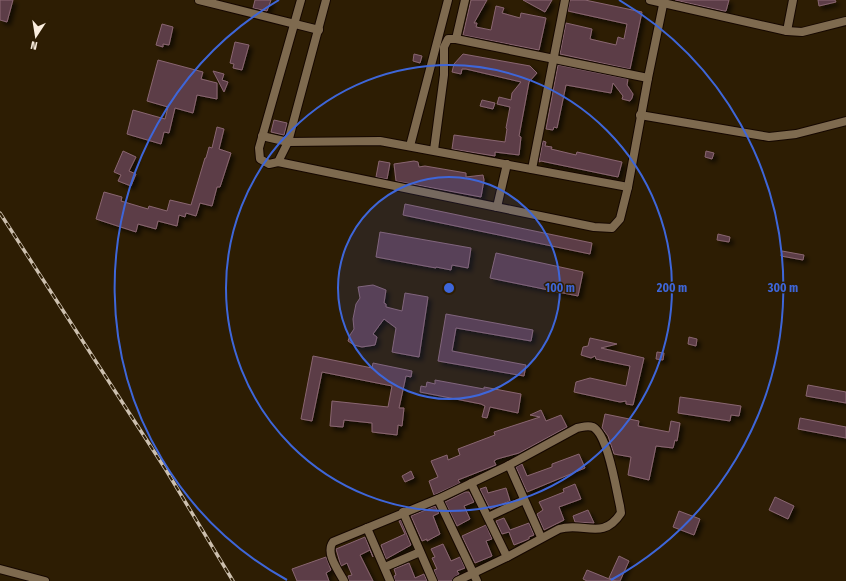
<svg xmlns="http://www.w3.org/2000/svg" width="846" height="581" viewBox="0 0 846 581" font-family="'Fira Sans Condensed',sans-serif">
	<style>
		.building { fill: #5c3c46; stroke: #896671; filter: url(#shadow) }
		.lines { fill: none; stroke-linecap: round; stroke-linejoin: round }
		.street-casing { stroke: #150700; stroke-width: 10 }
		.street { stroke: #7e6a4f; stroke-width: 8 }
		.rail-casing { stroke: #ccbfae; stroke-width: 3.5 }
		.rail { stroke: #2d1d03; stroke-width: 2; stroke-dasharray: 6; stroke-linecap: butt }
		.ring { fill: none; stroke: #3e66d9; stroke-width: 2 }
		.centre { fill: #3e66d9; stroke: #2d1d03; stroke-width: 2 }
		.ring-label { font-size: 12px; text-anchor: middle; font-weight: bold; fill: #3e66d9; stroke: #2d1d03; stroke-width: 3; stroke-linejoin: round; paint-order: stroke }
	</style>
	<defs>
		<filter id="shadow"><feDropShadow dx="3.5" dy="3.5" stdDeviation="2" flood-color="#0009"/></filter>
	</defs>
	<rect width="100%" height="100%" fill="#2d1d03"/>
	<g class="building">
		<polygon points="0,0 13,0 7,22 0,20"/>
		<polygon points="255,0 271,0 267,11 253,8"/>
		<polygon points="471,0 487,0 474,23 477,23 476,27 491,30 496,6 504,8 502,13 520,18 521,13 546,18 539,50 463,35"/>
		<polygon points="523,0 552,0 545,12"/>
		<polygon points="570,0 585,0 642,12 630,69 560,54 566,23 592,29 590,39 616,45 618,37 624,39 627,24 568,11"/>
		<polygon points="675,0 729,0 726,11 724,11"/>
		<polygon points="818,0 835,0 836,2 819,6"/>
		<polygon points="162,24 173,27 169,45 163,44 163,47 156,45"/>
		<polygon points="235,42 249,45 242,70 233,68 234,64 230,63"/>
		<polygon points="414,54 422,56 420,63 413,61"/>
		<polygon points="463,54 530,66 537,73 529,82 519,136 521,137 519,155 495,152 495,156 452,149 454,135 505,142 507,129 506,128 510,107 497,104 499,97 511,100 512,93 521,82 466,69 462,69 461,74 452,72 454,64"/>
		<polygon points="158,60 203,72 201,79 217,83 217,99 197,95 193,113 175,108 169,133 164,132 161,144 127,134 133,110 165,119 168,107 147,101"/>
		<polygon points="558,65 628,79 627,85 633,94 632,98 630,101 622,99 623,96 613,83 611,93 566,85 557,128 554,127 553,130 546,129"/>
		<polygon points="213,71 224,74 222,80 228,82 224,92"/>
		<polygon points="482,100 495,103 493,109 480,106"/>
		<polygon points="274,120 287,123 284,135 271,132"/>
		<polygon points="217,127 224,129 219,149 231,153 220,187 217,187 212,206 200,203 196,216 186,213 185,217 179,215 177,226 158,221 156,229 138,224 136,232 96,219 104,192 122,197 121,201 148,209 149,206 167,211 170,200 191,205 205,158 206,158 209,147 212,148"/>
		<polygon points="543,141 546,142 545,146 552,147 551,149 576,155 577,152 622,162 618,177 541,161 539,162"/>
		<polygon points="123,151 136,157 129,171 136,174 131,186 118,181 121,175 114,172"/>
		<polygon points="706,151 714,153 712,159 705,157"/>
		<polygon points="379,161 390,163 387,179 376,177"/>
		<polygon points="414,161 418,162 419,167 425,166 466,173 466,177 483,175 484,180 481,197 396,181 394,164"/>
		<polygon points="405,204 592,243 590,254 403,215"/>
		<polygon points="380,232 471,248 468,268 452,265 451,270 436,267 436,268 376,257"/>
		<polygon points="718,234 730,237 729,242 717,240"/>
		<polygon points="782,251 804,255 803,260 781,256"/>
		<polygon points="496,253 583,272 578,296 490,278"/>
		<polygon points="373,285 386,290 384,303 386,304 386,307 402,311 405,293 428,297 419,357 392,352 396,328 384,319 373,334 377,337 375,345 362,347 354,345 348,341 350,335 354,329 353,319 356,304 360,298 358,287"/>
		<polygon points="446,314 533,330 531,341 456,328 452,351 526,365 524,376 438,361"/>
		<polygon points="689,337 697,339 696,346 688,344"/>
		<polygon points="590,338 617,344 601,348 644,358 633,405 626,404 626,401 620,402 574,392 576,382 590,378 626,386 630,366 596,359 595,356 591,358 581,355 583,347 588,346"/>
		<polygon points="657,352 664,353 663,360 656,359"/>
		<polygon points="313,356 372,368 373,363 412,371 411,377 406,376 399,408 404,408 402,426 398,425 397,435 372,432 372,423 344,420 343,427 330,426 332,401 388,407 392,386 322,372 312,421 301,419"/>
		<polygon points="435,380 484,389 484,387 521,394 518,413 490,407 487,418 482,417 485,406 481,404 420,392 421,386 426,387 427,382 435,384"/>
		<polygon points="808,385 846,392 846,403 806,396"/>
		<polygon points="680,397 741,406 739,416 731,415 730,421 678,413"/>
		<polygon points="541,410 546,421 561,415 567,427 519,453 497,459 494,461 496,465 458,480 460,483 434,495 429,481 438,477 431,461 447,455 448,460 460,455 458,449 495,435 494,432 540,417 530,415"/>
		<polygon points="605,414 639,421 638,426 669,432 671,421 680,423 677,441 675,440 673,448 656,446 649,480 628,475 631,457 614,454 608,436 602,428"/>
		<polygon points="800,418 846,427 846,438 798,429"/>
		<polygon points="579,454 585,468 527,492 516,467 522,464 527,476 552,467 552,464"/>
		<polygon points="411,471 414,478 405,482 402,476"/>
		<polygon points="575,484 581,499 559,507 564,520 544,530 537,514 543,510 539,502 564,492 563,489"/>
		<polygon points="486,487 488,493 506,488 510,501 490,509 480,489"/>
		<polygon points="465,492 469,492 474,502 464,506 470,519 457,526 445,502"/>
		<polygon points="775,497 794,506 788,519 769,510"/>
		<polygon points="435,506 439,513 433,516 440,534 427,541 427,539 422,541 411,516"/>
		<polygon points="588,510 594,523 575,522 573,516"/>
		<polygon points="679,511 700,519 694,535 673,527"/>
		<polygon points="504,518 510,530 529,523 534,535 529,537 529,539 514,545 509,532 502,534 496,521"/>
		<polygon points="401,520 411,545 386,559 381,545 405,534 399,521"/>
		<polygon points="486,525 492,539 486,541 492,556 475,563 462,536"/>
		<polygon points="365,537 373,557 370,550 360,555 373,581 349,581 348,576 352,575 347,563 341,566 336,549"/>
		<polygon points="443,544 451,561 460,557 465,568 457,571 459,574 453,578 452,581 438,581 434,570 437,569 432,558 435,557 431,549"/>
		<polygon points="619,556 629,561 620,581 616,581 609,578"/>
		<polygon points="326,557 331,570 326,573 329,581 297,581 292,569"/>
		<polygon points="409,563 415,578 424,574 427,581 395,581 394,576 396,575 394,569"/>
		<polygon points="587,570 614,581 587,581 583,579"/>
	</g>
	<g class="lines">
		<g class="street-casing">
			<g id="street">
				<polyline points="199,0 319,30"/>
				<polyline points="301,0 259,148 260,159 269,164 278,162 288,142 326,0"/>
				<polyline points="465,0 456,39 648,78 664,0"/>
				<polyline points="650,0 787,31 802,32 846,21"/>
				<polyline points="787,31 793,0"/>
				<polyline points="640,115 769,137 796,134 846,121"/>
				<polyline points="262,136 288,142 380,141 628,187"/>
				<polyline points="410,146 448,0"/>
				<polyline points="434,150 444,75 444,47 448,39 456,39"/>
				<polyline points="278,162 594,227 612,228 620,219 628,187 648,78"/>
				<polyline points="532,169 565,0"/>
				<polyline points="497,207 507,164"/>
				<polyline points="509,465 541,537"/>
				<polyline points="471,483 507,557"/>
				<polyline points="438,499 477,581"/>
				<polyline points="403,512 433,581"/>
				<polyline points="488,517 524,500"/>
				<polyline points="367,528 390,581"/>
				<polyline points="385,567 420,552"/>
				<polyline points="0,569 45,581"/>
				<path d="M 344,581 C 338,570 325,553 333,542 L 438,499 L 509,465 L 577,428 C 583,427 587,425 593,427 C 608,435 616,489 620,506 L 621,513 C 602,542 584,521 559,529 L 507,557 L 457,581"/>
			</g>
		</g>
		<use href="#street" class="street"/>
		<g class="rail-casing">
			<polyline id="rail" points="0,213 166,470 233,581"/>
		</g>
		<use href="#rail" class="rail"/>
	</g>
	<circle cx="449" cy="288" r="111" fill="#3e66d9" fill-opacity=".12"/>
	<g class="ring">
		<circle cx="449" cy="288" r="111"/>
		<circle cx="449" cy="288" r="223"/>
		<path d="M287 580A334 334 0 0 1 279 0M619 0A334 334 0 0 1 611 580"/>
	</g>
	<circle cx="449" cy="288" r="6" class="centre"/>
	<g class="ring-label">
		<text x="560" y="292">100 m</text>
		<text x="672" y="292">200 m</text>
		<text x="783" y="292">300 m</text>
	</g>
	<g transform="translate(36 36) rotate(192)" stroke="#2d1d03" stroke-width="3" paint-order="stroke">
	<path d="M0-3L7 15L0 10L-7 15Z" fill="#f9edde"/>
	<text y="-6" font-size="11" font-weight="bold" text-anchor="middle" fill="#f9edde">N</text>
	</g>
</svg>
